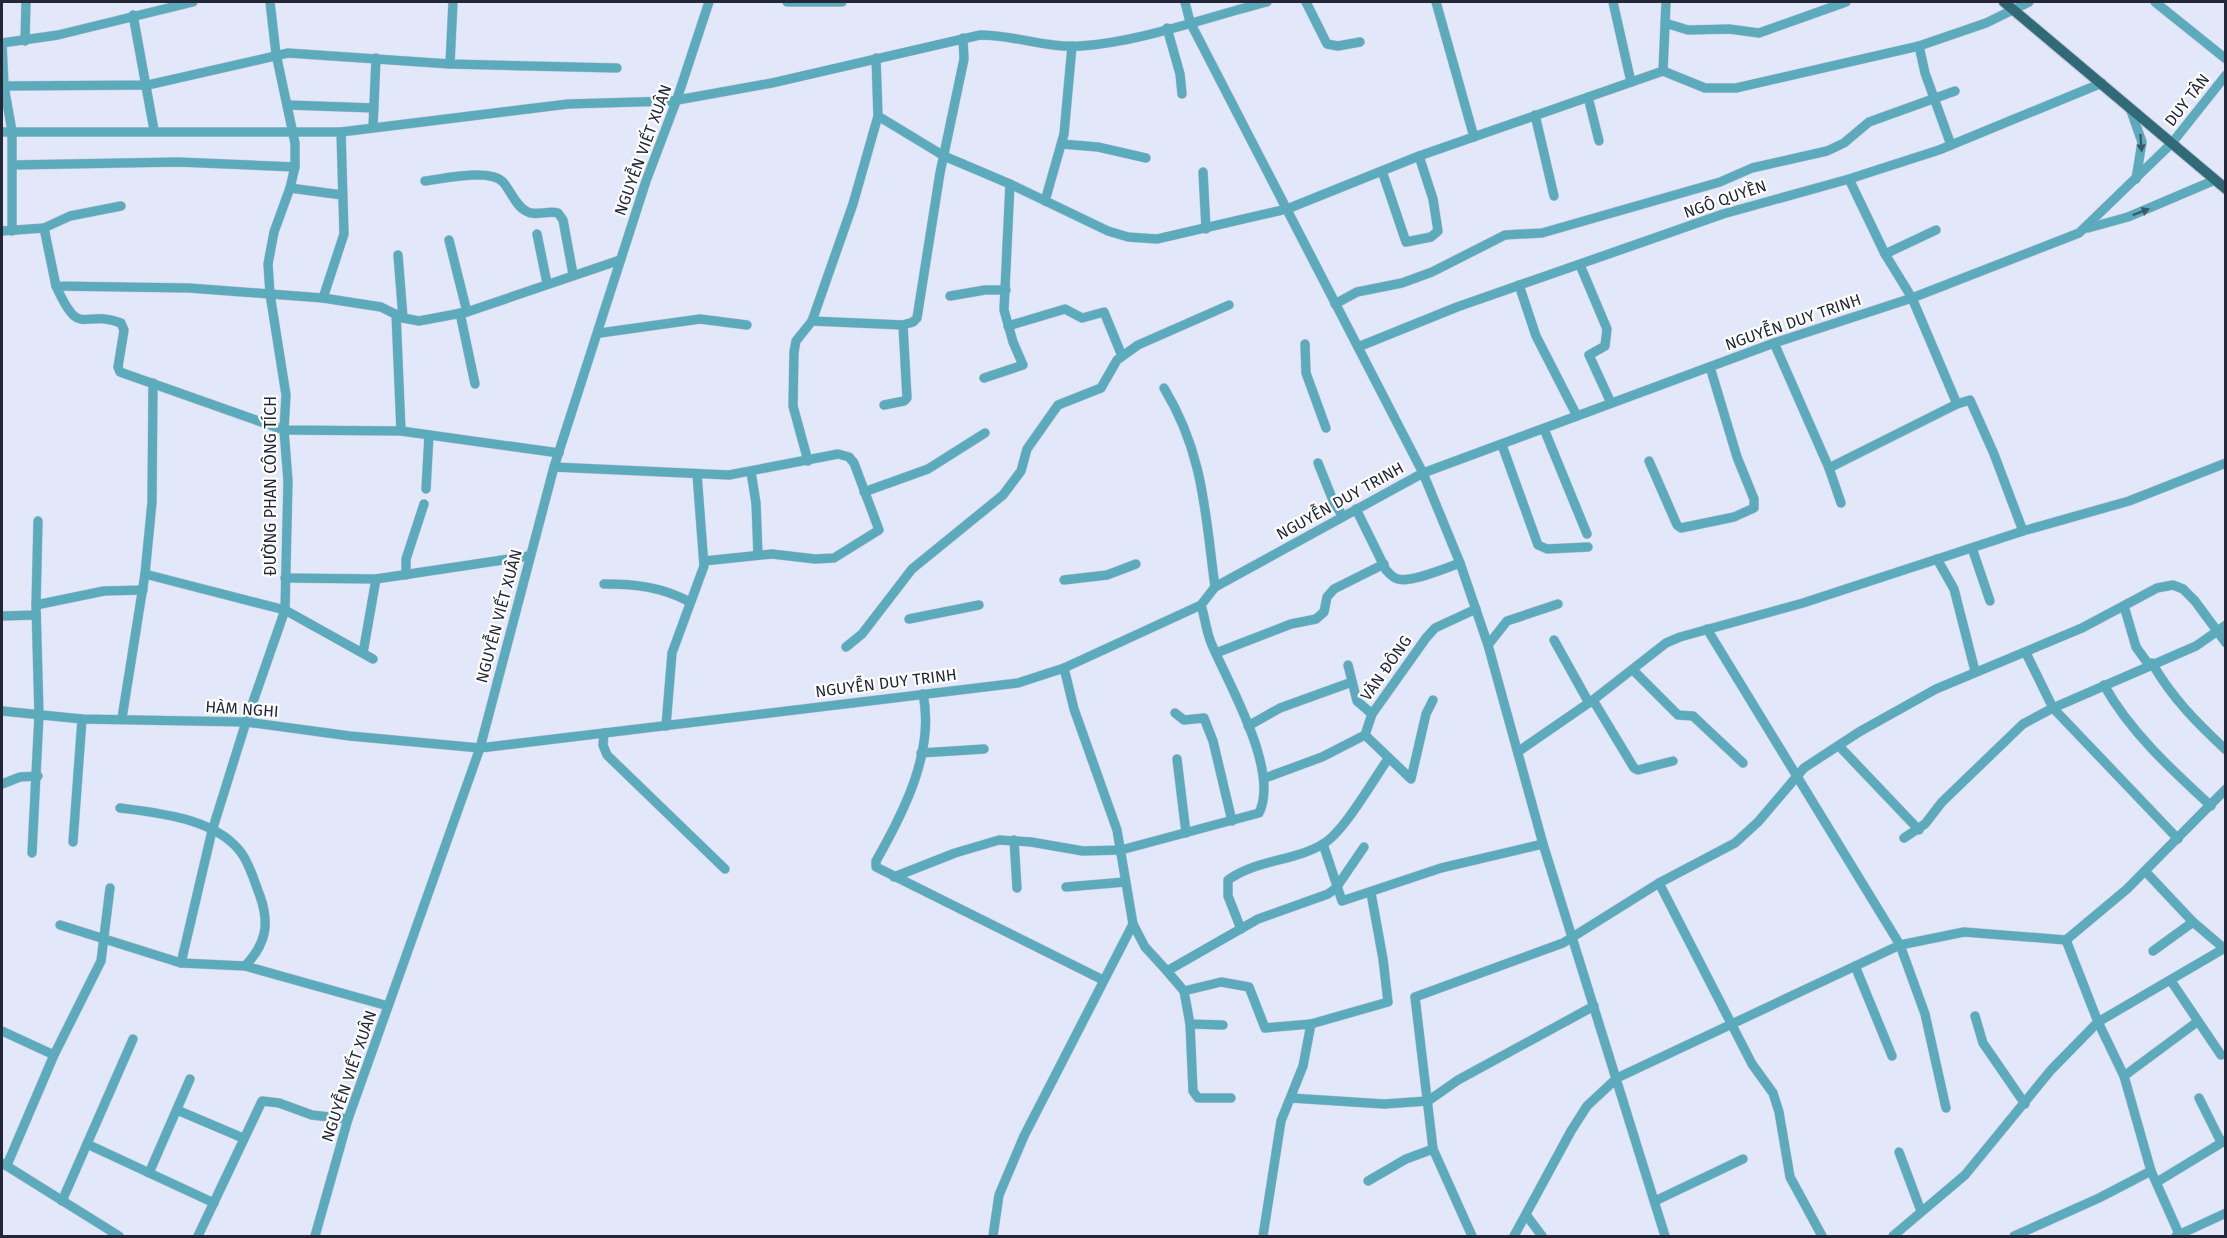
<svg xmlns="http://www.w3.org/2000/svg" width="2227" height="1238" viewBox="0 0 2227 1238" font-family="'Fira Sans',sans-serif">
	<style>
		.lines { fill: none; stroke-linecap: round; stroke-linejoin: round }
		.minor-casing { stroke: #c0c4d6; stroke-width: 10 }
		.major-casing { stroke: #c0c4d6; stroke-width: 12 }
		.minor { stroke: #5babbd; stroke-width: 9 }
		.major { stroke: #316a77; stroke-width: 10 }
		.oneway { fill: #395c6d }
		.labels { text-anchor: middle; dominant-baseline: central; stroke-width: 4.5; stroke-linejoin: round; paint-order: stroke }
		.street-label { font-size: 16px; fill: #232738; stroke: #fff }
	</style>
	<rect width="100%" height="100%" fill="#e2e7f9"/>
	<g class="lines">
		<g class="minor-casing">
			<g id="minor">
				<polyline points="787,2 842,2"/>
				<polyline points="1185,2 1190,22 1423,473 1460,563 1488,645 1543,844 1665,1236"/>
				<polyline points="1306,2 1327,44 1338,46 1360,42"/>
				<polyline points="1436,2 1474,137"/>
				<polyline points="1613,2 1631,82"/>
				<polyline points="2155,2 2226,59"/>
				<polyline points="133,15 154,130"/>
				<polyline points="1665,23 1688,30 1729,29 1759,33 1846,2"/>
				<polyline points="1167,28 1180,74 1182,94"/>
				<polyline points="25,41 26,2"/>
				<polyline points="2,43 58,35 193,2"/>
				<polyline points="2,43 4,86 12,131 12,231"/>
				<polyline points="1919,46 1925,73 1951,145"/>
				<polyline points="450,64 453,2"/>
				<polyline points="1663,71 1666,2"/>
				<polyline points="4,86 148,85 288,53 450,64 617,68"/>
				<polyline points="1588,97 1599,141"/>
				<polyline points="288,105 374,108"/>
				<polyline points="2130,108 2142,142 2136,179"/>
				<polyline points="1535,115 1554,196"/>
				<polyline points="878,116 944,156 1010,184 1108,231 1128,237 1157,239 1287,209 1419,156 1663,71 1705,88 1736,88 1919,46 1986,23 2029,2"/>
				<polyline points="373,127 376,58"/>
				<path d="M 2,132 L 341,132 L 568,104 L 672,101 L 772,83 L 980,35 C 1014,35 1046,48 1080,46 C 1137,43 1211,16 1267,2"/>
				<polyline points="1062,144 1098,147 1146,158"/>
				<polyline points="13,165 178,162 295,167"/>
				<polyline points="1382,171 1406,242 1431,237 1438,231 1433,199 1419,156"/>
				<polyline points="1203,172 1206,229"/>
				<polyline points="1849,179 1885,254 1912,298 1957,404"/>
				<path d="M 425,181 C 442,179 490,168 503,182 C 510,190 516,206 526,211 C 535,217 548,210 558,213 L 563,220 L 573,274"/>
				<polyline points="290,188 342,195"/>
				<polyline points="1045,201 1064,134 1072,46"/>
				<polyline points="44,228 70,216 121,206"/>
				<polyline points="2088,228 2128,217 2215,180"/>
				<polyline points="2,231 44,228 56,286 189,288 323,298 381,307 403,318 419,321 467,312 620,260"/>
				<polyline points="537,234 547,283"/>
				<polyline points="449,240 467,312"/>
				<polyline points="1885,254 1936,230"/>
				<polyline points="398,255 403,318"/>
				<polyline points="1580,265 1607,329 1605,346 1589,355 1611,403"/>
				<polyline points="1519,285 1536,336 1577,416"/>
				<path d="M 56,286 C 81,341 81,308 121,323 L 124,330 L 118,367 L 120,372 L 284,430 L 401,431 L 559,453"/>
				<polyline points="950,296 985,290 1006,290"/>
				<polyline points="323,298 344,234 341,132"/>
				<polyline points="1335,304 1357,292 1402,283 1432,272 1505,235 1542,233 1720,182 1752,168 1827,151 1844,143 1869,122 1955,91"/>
				<polyline points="460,313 475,384"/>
				<polyline points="396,314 401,431"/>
				<polyline points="812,321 903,325 913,322 917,318 940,173 964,59 963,38"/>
				<polyline points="1008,326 1065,309 1082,318 1104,312 1122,356"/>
				<polyline points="600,333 700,319 747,325"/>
				<polyline points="1774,343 1829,468 1841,503"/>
				<polyline points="1305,344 1306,373 1326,428"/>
				<polyline points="1358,347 1457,307 1723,214 1849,179 1939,150 2102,83"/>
				<polyline points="984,378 1023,365 1013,342 1004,310 1010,184"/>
				<path d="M 1164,388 C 1204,454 1205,513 1215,587"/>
				<polyline points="884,405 904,401 907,398 903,325"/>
				<polyline points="1544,429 1587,534"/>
				<polyline points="1502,445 1538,545 1547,549 1588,547"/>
				<polyline points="808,461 793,406 794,352 796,341 812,321 853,204 878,116 876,58"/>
				<polyline points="1649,461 1677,525 1681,528 1734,517 1754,508 1754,499 1737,457 1710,367"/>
				<polyline points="1318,463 1334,503 1343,516"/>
				<polyline points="554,467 729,475 838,454 849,457 854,463 879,530 834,558 815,559 772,554 704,561"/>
				<polyline points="1829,468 1957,404 1970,400 1994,454 2023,531"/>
				<polyline points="751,472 756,503 758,555"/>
				<polyline points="426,489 429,435"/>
				<polyline points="864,492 928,469 985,433"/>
				<path d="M 1356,509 L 1386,570 C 1390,574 1393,578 1398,579 C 1411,583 1446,568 1460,563"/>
				<polyline points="1972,548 1990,601"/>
				<polyline points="1937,559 1954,589 1975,671"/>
				<polyline points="145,574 285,610 373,659"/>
				<polyline points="406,575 406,559 424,504"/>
				<polyline points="285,578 376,579 529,556"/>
				<polyline points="1064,580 1107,575 1136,564"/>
				<path d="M 604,584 C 636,584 662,587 690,602"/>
				<polyline points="36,605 104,591 143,590"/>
				<polyline points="2124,606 2136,647 2149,665"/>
				<polyline points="2,616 36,615"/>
				<polyline points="909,619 979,605"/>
				<polyline points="1707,629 1900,945 1925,1014 1946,1108"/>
				<polyline points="1554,640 1589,703"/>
				<polyline points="1488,645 1507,621 1558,604"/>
				<polyline points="846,647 862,634 912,569 1003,495 1021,471 1027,449 1058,405 1101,388 1117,360 1138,345 1229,305"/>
				<polyline points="363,653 376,579"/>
				<polyline points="1216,653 1291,624 1316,619 1324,612 1327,597 1334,589 1384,564"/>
				<polyline points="2026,653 2053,708 2178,839"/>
				<path d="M 2152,663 C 2172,698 2197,723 2226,750"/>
				<polyline points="1348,665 1357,701 1372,714"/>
				<polyline points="1064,668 1074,709 1117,830 1133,924 1145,947 1167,971 1258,919 1328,894 1336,888 1364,847"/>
				<polyline points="1633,670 1678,715 1693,716 1743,763"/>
				<path d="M 2104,685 C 2130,732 2172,770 2211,806"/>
				<path d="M 923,694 C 935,751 904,812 876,861 L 876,867 L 1103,980"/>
				<polyline points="1593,700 1634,768 1638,770 1673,761"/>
				<polyline points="2,711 82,719 246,722 350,736 480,748 1018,683 1064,668 1201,605 1215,587 1423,473 1774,343 1912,298 2079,233 2172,143 2226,75"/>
				<polyline points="1175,713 1184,720 1204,718 1213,741 1232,821"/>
				<polyline points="122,718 145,574 152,502 153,383"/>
				<polyline points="666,726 672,653 704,566 697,474"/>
				<polyline points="1248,726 1280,708 1352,682"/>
				<polyline points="604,733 603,745 607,755 725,869"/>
				<polyline points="1365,735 1411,779 1426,714 1433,700"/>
				<polyline points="1839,746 1919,830"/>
				<polyline points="1519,751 1593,700 1666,643 1680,637 1803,603 2023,531 2129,501 2226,463"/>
				<polyline points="921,753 984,749"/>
				<polyline points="1177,759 1186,833"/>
				<polyline points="1265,778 1322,757 1365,735 1372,714 1426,638 1435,628 1476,609"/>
				<polyline points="2,784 20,777 38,776"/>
				<path d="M 120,808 C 160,813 221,819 244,857 C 251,869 255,883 260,896 C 270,924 266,944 245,966"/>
				<polyline points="1904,838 1925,824 1942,802 2023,724 2053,708 2196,646 2226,625"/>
				<polyline points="1014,840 1017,888"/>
				<polyline points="73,842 82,719"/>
				<polyline points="1323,844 1342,901 1441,868 1543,844"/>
				<polyline points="32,853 39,715 36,605 38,521"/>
				<polyline points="2145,871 2193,922 2226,950"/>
				<path d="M 894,877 L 955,853 L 999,840 L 1031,842 L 1083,851 L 1121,850 L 1259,813 C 1280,771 1229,685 1212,645 C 1206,632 1205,617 1201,605"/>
				<polyline points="1659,883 1752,1064 1773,1093 1779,1112 1790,1177 1822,1236"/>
				<polyline points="1066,887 1125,882"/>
				<polyline points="60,925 181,963 245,966 388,1006"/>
				<path d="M 1241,929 L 1228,896 L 1228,880 C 1255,860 1295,861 1323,844 C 1344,832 1373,780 1388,759"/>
				<polyline points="2066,940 2098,1022 2124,1076 2151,1171 2180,1236"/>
				<polyline points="2153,951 2193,922"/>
				<polyline points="181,963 212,831 246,722 285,610 288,481 284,430 286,395 270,294 268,264 274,232 290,188 295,167 295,143 276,54 270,2"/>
				<polyline points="1855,966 1892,1056"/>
				<polyline points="1167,971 1184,991 1221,982 1249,987 1265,1028 1311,1024 1388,1002 1383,959 1371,893"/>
				<polyline points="2171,981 2221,1055"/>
				<polyline points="1184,991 1190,1024 1193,1091 1198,1098 1231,1098"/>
				<polyline points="1975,1016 1983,1043 2025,1104"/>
				<polyline points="1190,1024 1223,1025"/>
				<polyline points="2,1031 54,1055"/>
				<polyline points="2124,1076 2197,1022"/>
				<polyline points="1291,1098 1384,1104 1428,1101 1458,1080 1594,1006"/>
				<polyline points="2199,1098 2221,1142"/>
				<polyline points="177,1110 243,1138"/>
				<polyline points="87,1144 214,1203"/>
				<polyline points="1899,1152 1921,1211"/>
				<polyline points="2,1163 119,1236"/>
				<polyline points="7,1165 54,1055 101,961 110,888"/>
				<polyline points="149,1173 190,1079"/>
				<polyline points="1368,1181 1406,1159 1433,1149"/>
				<polyline points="2157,1182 2226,1140"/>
				<polyline points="62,1201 133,1039"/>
				<polyline points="1655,1201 1743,1159"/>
				<polyline points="1527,1216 1542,1236"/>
				<polyline points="198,1236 262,1101 279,1103 312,1115 348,1119"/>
				<polyline points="315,1236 348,1119 480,748 554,467 646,181 677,99 709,2"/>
				<polyline points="993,1236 999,1195 1024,1136 1133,924"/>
				<polyline points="1263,1236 1281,1121 1303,1066 1311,1024"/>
				<polyline points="1472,1236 1433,1149 1415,997 1563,943 1659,883 1735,843 1758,822 1804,768 1859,732 1936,689 2082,628 2157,588 2173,585 2183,589 2195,601 2226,643"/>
				<polyline points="1514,1236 1571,1131 1587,1106 1617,1078 1900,945 1964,932 2066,940 2127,889 2226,789"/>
				<polyline points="1893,1236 1965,1175 2051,1070 2098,1022 2225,948"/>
				<polyline points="2014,1236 2099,1198 2151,1171"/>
				<polyline points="2176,1236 2226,1213"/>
			</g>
		</g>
		<g class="major-casing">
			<polyline id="major" points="2004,2 2226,189"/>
		</g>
		<use href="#minor" class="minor"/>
		<use href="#major" class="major"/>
	</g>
	<defs><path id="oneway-solid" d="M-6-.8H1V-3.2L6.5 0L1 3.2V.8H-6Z" transform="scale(1.5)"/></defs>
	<g class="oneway">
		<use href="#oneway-solid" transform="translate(2141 143) rotate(86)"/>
		<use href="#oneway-solid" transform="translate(2141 212) rotate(-21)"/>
	</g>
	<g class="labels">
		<g class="street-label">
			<text transform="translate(2187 100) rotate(-52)">DUY TÂN</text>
			<text transform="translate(643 150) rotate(-70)">NGUYỄN VIẾT XUÂN</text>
			<text transform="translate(1725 199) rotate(-19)">NGÔ QUYỀN</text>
			<text transform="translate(1793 322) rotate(-19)">NGUYỄN DUY TRINH</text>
			<text transform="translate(270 486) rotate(-90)">ĐƯỜNG PHAN CÔNG TÍCH</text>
			<text transform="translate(1340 501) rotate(-29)">NGUYỄN DUY TRINH</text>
			<text transform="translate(499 616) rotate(-75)">NGUYỄN VIẾT XUÂN</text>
			<text transform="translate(1386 668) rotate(-55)">VĂN ĐÔNG</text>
			<text transform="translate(886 683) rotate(-7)">NGUYỄN DUY TRINH</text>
			<text transform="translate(242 709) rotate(4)">HÀM NGHI</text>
			<text transform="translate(349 1076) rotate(-71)">NGUYỄN VIẾT XUÂN</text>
		</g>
	</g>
	<rect width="2227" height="1238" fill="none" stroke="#232738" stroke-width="6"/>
</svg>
